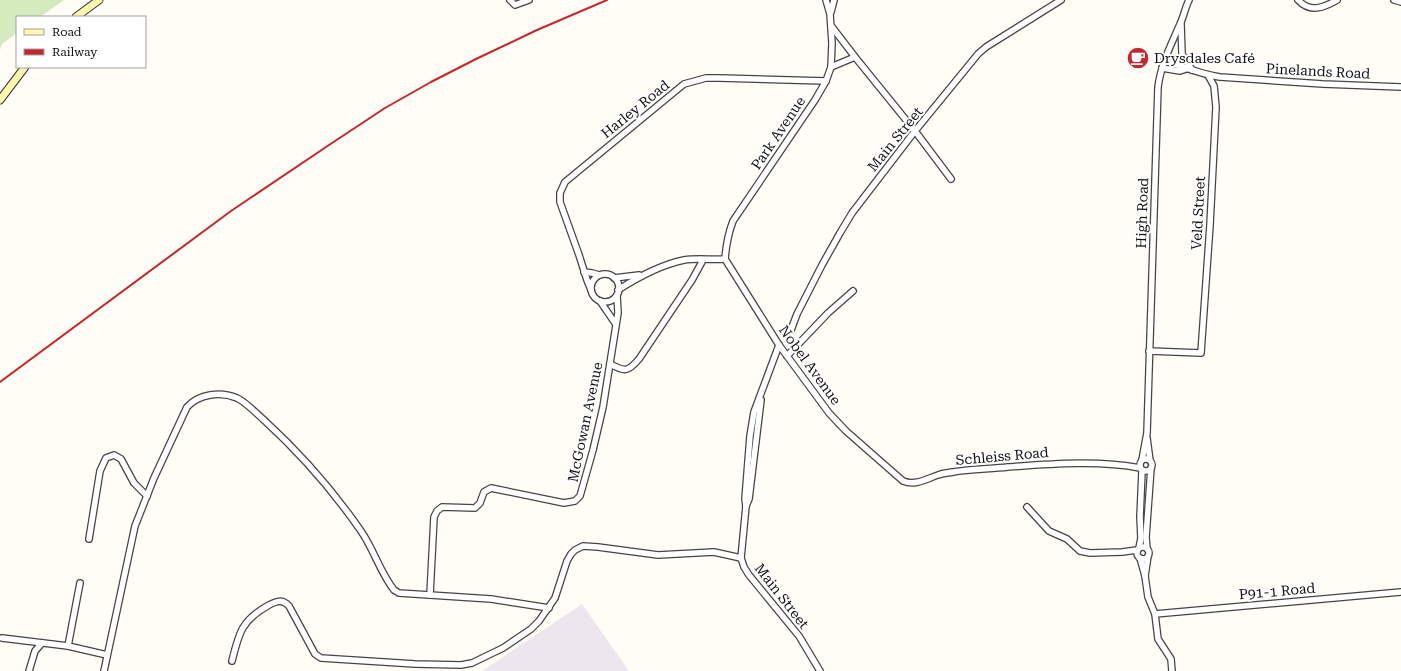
<svg xmlns="http://www.w3.org/2000/svg" width="1401" height="671" viewBox="0 0 1401 671" font-family="'Roboto Serif',serif">
	<style>
		.industrial { fill: #eee6ef }
		.green { fill: #d5ebbd }
		.lines { fill: none; stroke-linecap: round; stroke-linejoin: round }
		.minor-casing { stroke: #444; stroke-width: 8 }
		.secondary-casing { stroke: #333; stroke-width: 9 }
		.minor { stroke: #fff; stroke-width: 5.5 }
		.secondary { stroke: #fff6b0; stroke-width: 7 }
		.rail { stroke: #c4262e; stroke-width: 2 }
		.labels { text-anchor: middle; dominant-baseline: central; stroke-width: 4; stroke-linejoin: round; paint-order: stroke }
		.poi-label { font-size: 14px; fill: #111; stroke: #fff; text-anchor: start }
		.street-label { font-size: 14px; fill: #111; stroke: #fff }
	</style>
	<rect width="100%" height="100%" fill="#fffdf5"/>
	<polygon class="industrial" points="582,604 629,671 482,671"/>
	<polygon class="green" points="0,0 64,0 40,17 17,17 17,33 2,44 0,50"/>
	<g class="lines">
		<g class="minor-casing">
			<g id="minor">
				<polyline points="510,0 515,5 529,0"/>
				<path d="M 1298,0 C 1310,13 1323,8 1337,0"/>
				<polyline points="1394,0 1401,2"/>
				<polyline points="831,12 834,0"/>
				<polyline points="1181,24 1182,54 1192,70"/>
				<polyline points="832,27 855,57 915,131 951,179"/>
				<path d="M 1164,60 C 1183,67 1200,74 1220,77 L 1323,84 L 1401,87"/>
				<polyline points="831,67 855,57"/>
				<polyline points="1162,68 1180,71 1186,69"/>
				<path d="M 725,259 L 779,345 L 829,413 L 846,431 L 903,481 C 915,486 926,479 938,475 C 943,473 948,473 953,472 C 971,469 990,469 1008,467 C 1050,464 1099,460 1140,468"/>
				<path d="M 725,259 C 726,246 728,234 733,221 L 815,100 L 826,81 L 831,67 L 832,43 L 830,14 L 826,0"/>
				<polyline points="584,272 592,273 599,275"/>
				<circle cx="605" cy="288" r="14"/>
				<polyline points="614,278 639,275"/>
				<polyline points="591,290 587,280 579,255 560,202 560,193 565,182 684,84 706,78 719,78 826,81"/>
				<path d="M 618,290 C 638,277 660,265 684,260 C 697,258 712,260 725,259"/>
				<polyline points="600,301 615,323"/>
				<polyline points="791,330 797,314 822,265 840,233 852,213 915,131 978,54 986,47 1061,0"/>
				<polyline points="779,345 754,412 750,436 745,499 746,506 741,558 744,567 749,575 799,636 820,671"/>
				<polyline points="1149,351 1201,353 1210,225 1216,107 1214,86 1208,75"/>
				<polyline points="787,356 828,313 853,291"/>
				<path d="M 610,364 C 625,372 628,372 639,359 L 692,280 L 703,260"/>
				<polyline points="1147,438 1150,461"/>
				<circle cx="1146" cy="465" r="6"/>
				<path d="M 1142,460 L 1147,433 L 1158,87 C 1161,64 1171,45 1180,24 C 1184,16 1185,8 1189,0"/>
				<polyline points="746,506 749,499 761,400"/>
				<polyline points="1027,507 1049,531 1067,539 1080,551 1090,553 1122,552 1137,550"/>
				<polyline points="89,539 100,471 106,458 114,455 121,459 134,483 147,496"/>
				<circle cx="1143" cy="553" r="6"/>
				<polyline points="1139,548 1141,538 1140,517 1142,471"/>
				<polyline points="1147,549 1146,537 1151,468"/>
				<polyline points="1148,556 1145,576 1148,597 1155,614 1158,639 1171,659 1172,671"/>
				<polyline points="1140,558 1145,576"/>
				<polyline points="430,595 434,517 437,511 442,507 475,508 480,503 484,492 491,488 564,503 575,501 580,496 593,450 603,407 618,313 617,295"/>
				<polyline points="1155,614 1401,592"/>
				<polyline points="2,638 68,646 107,655"/>
				<polyline points="68,646 80,583"/>
				<path d="M 232,661 C 239,632 242,620 269,605 C 277,601 282,599 289,606 L 315,654 L 321,658 L 415,664 L 461,665 L 472,663 L 503,648 L 531,629 L 539,621 L 555,598 L 567,561 L 571,554 L 575,550 L 583,546 L 598,547 L 658,555 L 714,552 L 741,558"/>
				<polyline points="29,671 35,651 42,643"/>
				<path d="M 104,671 L 135,526 L 154,478 L 187,407 C 199,394 220,391 237,398 C 247,403 256,413 265,421 C 301,454 334,492 361,531 C 374,550 380,572 394,590 L 399,593 L 491,599 L 549,608"/>
			</g>
		</g>
		<g class="secondary-casing">
			<g id="secondary">
				<polyline points="76,17 99,0"/>
				<polyline points="0,100 25,67"/>
			</g>
		</g>
		<use href="#minor" class="minor"/>
		<use href="#secondary" class="secondary"/>
		<polyline class="rail" points="0,382 231,211 332,143 385,108 431,82 476,59 537,30 607,0"/>
	</g>
	<defs>
		<g id="cafe-disc" transform="scale(1.15)"><circle r="9.5" fill="#c4262e" stroke="#fff"/><path d="M-5.5-4.5H6V0H3Q3 3.5 0 3.5H-2.5Q-5.5 3.5-5.5 0ZM3-3.2v2h1.7v-2ZM-6 4.5H4V6H-6Z" fill="#fff"/></g>
	</defs>
	<g fill-rule="evenodd">
		<use href="#cafe-disc" x="1138" y="58"/>
	</g>
	<g class="labels">
		<g class="poi-label">
			<text x="1154" y="58">Drysdales Café</text>
		</g>
		<g class="street-label">
			<text transform="translate(1318 71) rotate(3)">Pinelands Road</text>
			<text transform="translate(635 109) rotate(-39)">Harley Road</text>
			<text transform="translate(778 133) rotate(-56)">Park Avenue</text>
			<text transform="translate(895 139) rotate(-51)">Main Street</text>
			<text transform="translate(1142 213) rotate(-88)">High Road</text>
			<text transform="translate(1198 213) rotate(-87)">Veld Street</text>
			<text transform="translate(810 365) rotate(54)">Nobel Avenue</text>
			<text transform="translate(585 422) rotate(-78)">McGowan Avenue</text>
			<text transform="translate(1002 456) rotate(-5)">Schleiss Road</text>
			<text transform="translate(1277 591) rotate(-5)">P91-1 Road</text>
			<text transform="translate(782 596) rotate(52)">Main Street</text>
		</g>
	</g>
	<rect x="16" y="16" width="130" height="52" fill="#ffffff" stroke="#a0a0a0"/>
	<rect x="24" y="29" width="20" height="6" fill="#fff6b0" stroke="#a0a0a0"/>
	<text x="52" y="36" font-size="12" fill="#111111">Road</text>
	<rect x="24" y="49" width="20" height="6" fill="#c4262e" stroke="#a0a0a0"/>
	<text x="52" y="56" font-size="12" fill="#111111">Railway</text>
</svg>
